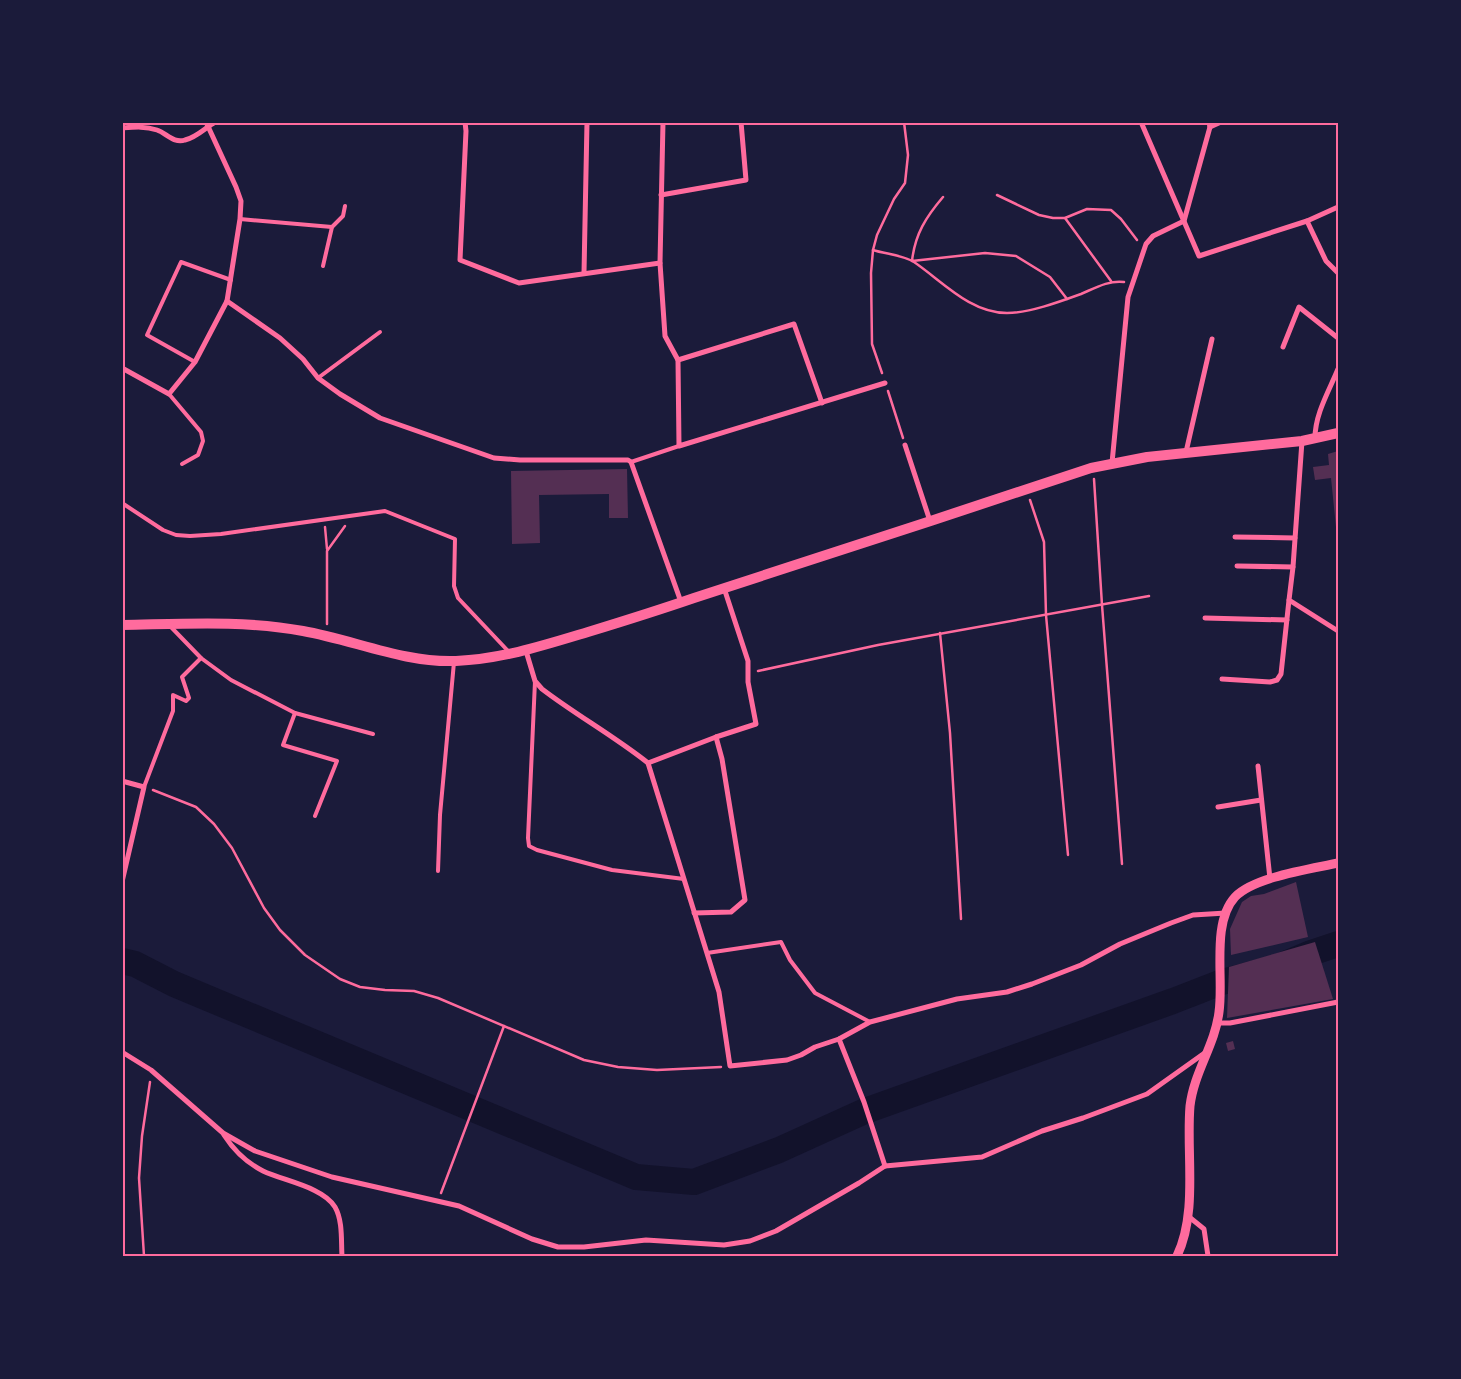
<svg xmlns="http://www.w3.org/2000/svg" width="1461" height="1379" viewBox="0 0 1461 1379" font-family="'Varela Round',sans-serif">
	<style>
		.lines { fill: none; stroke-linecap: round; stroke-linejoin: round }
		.river { stroke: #12122b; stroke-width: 26 }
		.building { fill: #542f53 }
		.path { stroke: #ff6b9d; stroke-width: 2.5 }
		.service { stroke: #ff6b9d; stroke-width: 4 }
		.minor { stroke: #ff6b9d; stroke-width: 5 }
		.tertiary { stroke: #ff6b9d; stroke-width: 9 }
		.secondary { stroke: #ff6b9d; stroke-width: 10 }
		.neatline { fill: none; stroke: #ff6b9d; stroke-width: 2 }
	</style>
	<rect width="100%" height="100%" fill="#1b1b3a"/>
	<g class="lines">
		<polyline class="river" points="122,961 135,964 174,984 636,1177 694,1182 779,1150 865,1111 1173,1001 1222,982 1278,967 1311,953 1338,944"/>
	</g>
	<g class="building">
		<polygon points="1338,451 1338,537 1337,537 1331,478 1315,480 1313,467 1329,465 1328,454"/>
		<polygon points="627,469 628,518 609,518 609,494 539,495 540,543 512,544 511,471"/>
		<polygon points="1296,882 1308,937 1231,955 1230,929 1242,902 1251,896 1264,894"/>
		<polygon points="1315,942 1333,999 1227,1018 1229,967"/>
		<polygon points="1233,1041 1235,1049 1228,1051 1226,1043"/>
	</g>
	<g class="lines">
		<g class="path">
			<polyline points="997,195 1039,215 1053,218 1065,218 1087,209 1111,210 1121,219 1137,240"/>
			<path d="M 943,197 C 926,217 915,234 912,261 L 985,253 L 1016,256 L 1050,277 L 1067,299"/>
			<polyline points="1065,218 1111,281"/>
			<path d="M 873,250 C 885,254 903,255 914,262 C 942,281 970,313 1007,313 C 1029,313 1059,302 1081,294 C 1095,288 1109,280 1124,282"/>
			<polyline points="882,373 872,344 871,273 873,250 877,235 894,199 905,183 908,155 904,122"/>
			<polyline points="888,391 903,438"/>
			<polyline points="1094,479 1102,605 1122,864"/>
			<polyline points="1030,500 1044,542 1046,615 1068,855"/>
			<polyline points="325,527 327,549"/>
			<polyline points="327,624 327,551 345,526"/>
			<polyline points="940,633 950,733 961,919"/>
			<polyline points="758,671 878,645 1149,596"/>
			<polyline points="153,790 196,807 214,824 232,848 264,908 280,930 305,955 340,979 360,987 385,990 414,991 438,998 584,1060 618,1067 657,1070 721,1067"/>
			<polyline points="441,1193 504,1026"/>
			<polyline points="144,1256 139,1178 142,1136 150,1082"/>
		</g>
		<g class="service">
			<polyline points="240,219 332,227"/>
			<polyline points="323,266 332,227 343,216 345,206"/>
			<polyline points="195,362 147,335 181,262 231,280"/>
			<polyline points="318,378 380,332"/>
			<polyline points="169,394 201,432 203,441 198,455 182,464"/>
			<polyline points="631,462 679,446"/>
			<polyline points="122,503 163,530 176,535 190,536 221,534 385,511 455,539 454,586 458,598 509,652"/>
			<polyline points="170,626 201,658 231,680 295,713 373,734"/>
			<polyline points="535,681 528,838 529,846 537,850 612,870 684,879"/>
			<polyline points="295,713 283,745 337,761 315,816"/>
			<polyline points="144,787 173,711 173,695 186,701 189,698 182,677 201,658"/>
			<polyline points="438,871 440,815 454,662"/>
			<polyline points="707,953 781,942 790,960 815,993 870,1022"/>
		</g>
		<g class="minor">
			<polyline points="465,122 466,131 460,260 519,283 660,263"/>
			<polyline points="663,122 660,263 665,336 678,360 679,446 885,383"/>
			<polyline points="1141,122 1199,256 1307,221 1338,207"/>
			<polyline points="1210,127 1221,122"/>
			<path d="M 122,128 C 135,127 145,126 157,130 C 166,133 174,144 185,140 C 197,137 205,128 215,122"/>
			<polyline points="661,195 746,180 741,122"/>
			<polyline points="1307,221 1326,261 1338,273"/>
			<polyline points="584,273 587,122"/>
			<polyline points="227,301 280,338 303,359 318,378 340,394 380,418 494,458 520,460 628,460 631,462 681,602"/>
			<polyline points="1283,347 1299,307 1338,338"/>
			<polyline points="678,360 794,324 822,403"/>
			<polyline points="122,368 169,394 195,362 227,301 240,219 241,201 236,187 206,122"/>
			<path d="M 1315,438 C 1315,414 1329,391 1338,369"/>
			<polyline points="1302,441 1293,567 1289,600 1338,631"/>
			<polyline points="905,445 930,521"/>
			<polyline points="1186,452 1212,339"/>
			<polyline points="1112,463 1128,297 1146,244 1153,236 1184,221 1210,127 1209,122"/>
			<polyline points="1235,537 1295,538"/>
			<polyline points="1237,566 1293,567"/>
			<polyline points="1205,618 1287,620"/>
			<path d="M 526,651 L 535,681 L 542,689 C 576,715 614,736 648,763 L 719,992 L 730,1066 L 787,1060 L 801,1055 L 815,1047 L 839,1039 L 870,1022 L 957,999 L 1007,992 L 1032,984 L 1081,965 L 1120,944 L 1171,923 L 1193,915 L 1226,913"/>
			<polyline points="1222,679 1270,682 1277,680 1281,674 1289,600"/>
			<polyline points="648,763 716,737 756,724 748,682 748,661 724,588"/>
			<polyline points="1258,766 1270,879"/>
			<polyline points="122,781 144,787 122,882"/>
			<polyline points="1218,807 1261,800"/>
			<polyline points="694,913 731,912 745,900 722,759 716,737"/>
			<polyline points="1218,1023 1230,1023 1338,1002"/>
			<polyline points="839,1039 864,1102 885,1166"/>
			<polyline points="122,1052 151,1070 223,1133 255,1151 332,1177 459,1206 532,1239 558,1247 584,1247 646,1240 724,1245 750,1241 776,1231 859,1183 885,1166 982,1157 1042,1131 1083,1118 1147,1094 1206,1052"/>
			<path d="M 224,1135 C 233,1149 247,1163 263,1171 C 284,1181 323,1187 335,1207 C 343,1221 341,1241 342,1256"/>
			<polyline points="1188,1216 1204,1229 1208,1256"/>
		</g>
		<path class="tertiary" d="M 1177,1256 C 1198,1212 1186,1154 1190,1106 C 1194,1072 1215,1045 1219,1012 C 1224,979 1211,923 1235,897 C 1254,877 1311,869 1338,863"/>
		<path class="secondary" d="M 122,625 C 183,624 244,620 303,631 C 354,640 404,663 456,661 C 502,659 545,645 588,632 C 624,621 659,610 694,598 C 826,555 959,512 1091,468 L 1147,457 L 1302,441 L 1338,433"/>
	</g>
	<rect width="1461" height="1379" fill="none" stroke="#1b1b3a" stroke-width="248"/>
	<rect x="124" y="124" width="1213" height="1131" class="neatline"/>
</svg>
